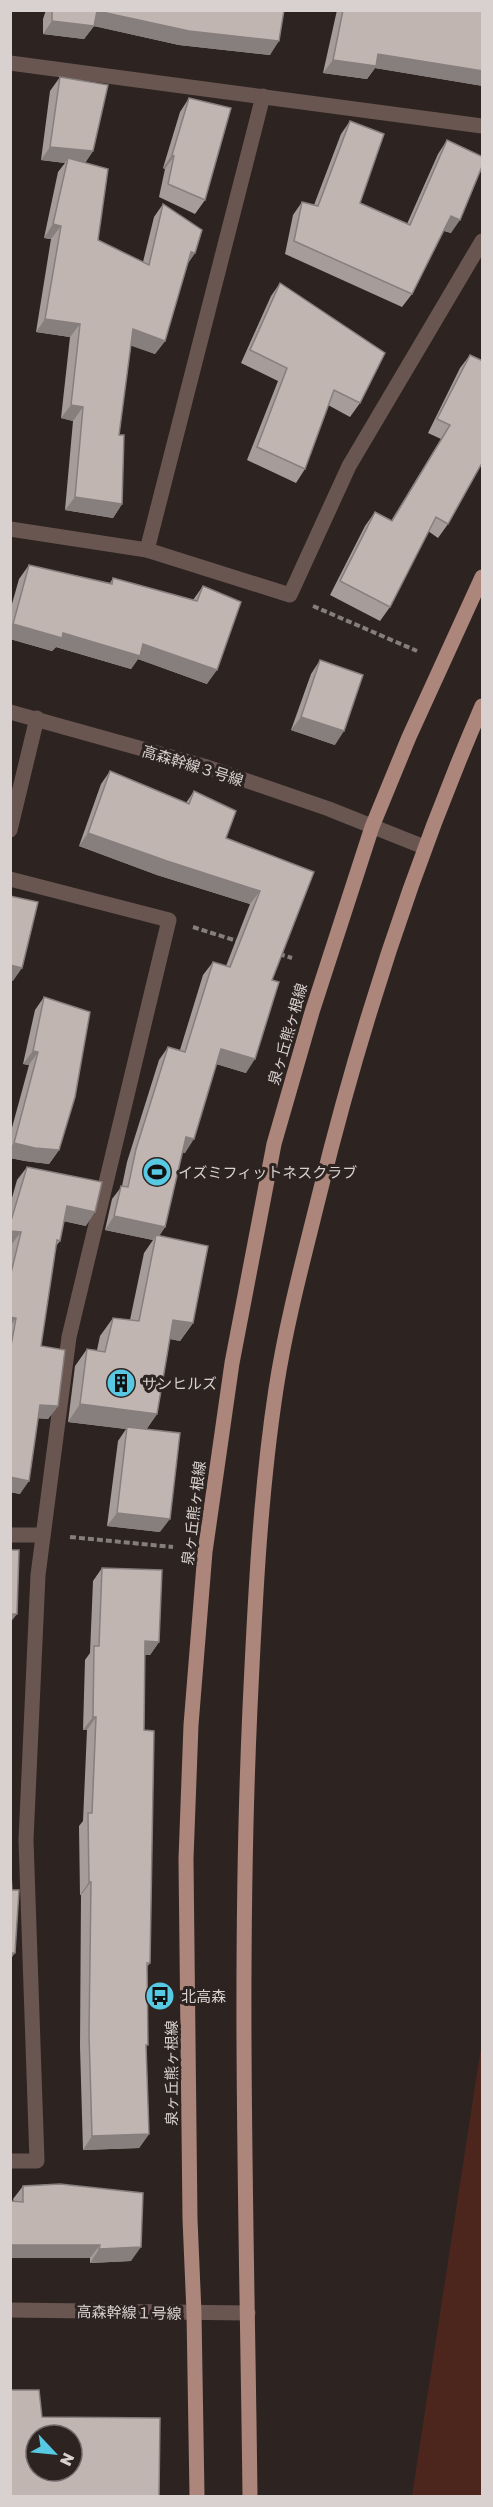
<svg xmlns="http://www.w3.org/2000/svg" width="493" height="2507" viewBox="0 0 493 2507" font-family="'Golos Text','Noto Sans JP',sans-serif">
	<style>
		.green { fill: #4c261d }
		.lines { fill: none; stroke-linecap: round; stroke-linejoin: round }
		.path { stroke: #857e7c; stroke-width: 4; stroke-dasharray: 6 3; stroke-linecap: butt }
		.minor { stroke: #6a5651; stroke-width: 15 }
		.major { stroke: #ac857b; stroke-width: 15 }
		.wall { fill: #a69c99 }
		.shaded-wall { fill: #877f7d }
		.building { fill: #c1b5b2; stroke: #877f7d; stroke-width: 1.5; fill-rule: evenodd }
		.labels { text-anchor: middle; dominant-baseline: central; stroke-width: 6; stroke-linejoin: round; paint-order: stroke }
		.street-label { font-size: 15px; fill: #d8d1d0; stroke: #2d2422 }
		.poi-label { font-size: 15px; fill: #d8d1d0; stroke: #2d2422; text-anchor: start }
	</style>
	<rect width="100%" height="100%" fill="#2d2422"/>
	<polygon class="green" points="482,2041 482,2496 412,2496"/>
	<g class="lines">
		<g class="path">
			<polyline points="313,606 417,651"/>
			<polyline points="193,927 240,942"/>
			<polyline points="279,954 292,958"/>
			<polyline points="70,1537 173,1547"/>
		</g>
		<g class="minor">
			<polyline points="10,63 482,126"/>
			<polyline points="10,529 147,550 290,595 349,466 482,241"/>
			<polyline points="147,550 263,96"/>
			<polyline points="10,712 207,767 329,809 424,847"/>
			<polyline points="10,830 37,718"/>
			<polyline points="10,879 169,920 69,1337 38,1575 26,1840 37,2161 10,2161"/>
			<polyline points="10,1535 43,1535"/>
			<polyline points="10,2310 248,2313"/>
		</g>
		<g class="major">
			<polyline points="197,2496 194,2313 190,2219 186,1859 191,1725 205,1552 232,1363 274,1144 312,1012 372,827 409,737 482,577"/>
			<path d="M 250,2496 C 247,2234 238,1971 250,1708 C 255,1602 260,1494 276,1389 C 286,1323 304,1257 320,1192 C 361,1026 414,863 482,706"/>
		</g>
	</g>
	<g class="wall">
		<polygon points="46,10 284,10 270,55 179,45 94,26 84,39 43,34 43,19"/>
		<polygon points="337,10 483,10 483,86 375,68 367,79 323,73"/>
		<polygon points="60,77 93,151 85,163 98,240 143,262 154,217 163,204 195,253 188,263 165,341 155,354 131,345 119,435 122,504 113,518 65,510 73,421 61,418 70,337 36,332 51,239 44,238 58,172 65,163 41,160 50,91"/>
		<polygon points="189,98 205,200 195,214 159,197 165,169 163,168 180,112"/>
		<polygon points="350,121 360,203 407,224 438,154 447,140 451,233 444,231 412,294 402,307 285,254 293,215 302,202 314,205 341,134"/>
		<polygon points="280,283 360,403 350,417 328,405 305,469 296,483 247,460 278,381 241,363 271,296"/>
		<polygon points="470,355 448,524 438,538 428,531 390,607 380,621 330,595 365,526 375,512 391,521 441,439 428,433 460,368"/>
		<polygon points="29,565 110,583 113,578 193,600 203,586 207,684 138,659 131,669 56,647 52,651 10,639 10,611 19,579"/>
		<polygon points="320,660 335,745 291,730 311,674"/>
		<polygon points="110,771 186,803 194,791 226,838 314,872 272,980 246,1073 216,1064 185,1153 182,1152 165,1227 159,1236 193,1323 180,1341 170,1339 157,1414 146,1430 160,1532 107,1526 118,1441 126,1429 68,1422 75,1366 87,1349 97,1350 100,1336 113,1318 130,1320 144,1253 153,1240 105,1230 112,1199 122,1186 127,1162 159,1060 168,1047 180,1050 203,975 213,962 226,966 250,904 157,875 79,846 101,784"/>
		<polygon points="44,997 59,1150 49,1164 25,1161 10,1158 10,1135 29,1065 23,1064 35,1010"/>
		<polygon points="27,1167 86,1226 64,1221 60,1241 56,1246 41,1346 58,1406 48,1419 38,1418 20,1494 10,1492 10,1249 11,1245 10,1245 10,1205 17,1180"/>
		<polygon points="102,1568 159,1642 150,1655 145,1655 144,1730 150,1963 147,1967 146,2047 149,2134 139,2148 83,2150 80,2047 81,1895 80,1895 79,1826 83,1821 87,1730 83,1730 85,1660 90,1653 93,1581"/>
		<polygon points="23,2186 131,2261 90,2263 90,2258 14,2202 13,2199"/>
	</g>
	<g class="shaded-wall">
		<polygon points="97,11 279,41 270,55 179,45 94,26 84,39 43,34 52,21"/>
		<polygon points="378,54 483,71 483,86 375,68 367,79 323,73 333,60"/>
		<polygon points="50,147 93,151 84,164 68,158 65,163 41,160"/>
		<polygon points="172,155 174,156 165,169 163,168"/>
		<polygon points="451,216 460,220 451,233 442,230"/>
		<polygon points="53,224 61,226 51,239 44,238"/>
		<polygon points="191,252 195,253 186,266"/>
		<polygon points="45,319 80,324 70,337 36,332"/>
		<polygon points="133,329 165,341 155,354 123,343"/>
		<polygon points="71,405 83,407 73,421 61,418"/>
		<polygon points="75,497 122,504 113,518 65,510"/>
		<polygon points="13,624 63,633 143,644 217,670 207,684 138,659 131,669 56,647 52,651 10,639 10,627"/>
		<polygon points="301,717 344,731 335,745 291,730"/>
		<polygon points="88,833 260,891 250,904 157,875 79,846"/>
		<polygon points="10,965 22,968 13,981 10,980"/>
		<polygon points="221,1049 255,1059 246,1073 211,1062"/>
		<polygon points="33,1051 38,1052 29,1065 23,1064"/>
		<polygon points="186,1137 194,1139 185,1153 176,1150"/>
		<polygon points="14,1143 59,1150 49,1164 25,1161 10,1158 10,1148"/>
		<polygon points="67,1206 95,1212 86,1226 58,1220"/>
		<polygon points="114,1216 165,1227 156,1241 156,1235 153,1240 105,1230"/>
		<polygon points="10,1231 21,1232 11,1245 10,1245"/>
		<polygon points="10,1317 16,1318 10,1327"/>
		<polygon points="173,1320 193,1323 180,1341 160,1337"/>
		<polygon points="80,1404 157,1414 144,1432 127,1427 126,1429 68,1422"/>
		<polygon points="40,1405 58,1406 48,1419 31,1418"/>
		<polygon points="10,1477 29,1481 20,1494 10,1492"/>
		<polygon points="117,1513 170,1519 160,1532 107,1526"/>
		<polygon points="10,1614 17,1614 10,1623"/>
		<polygon points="145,1641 159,1642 150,1655 136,1655"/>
		<polygon points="93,1717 96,1717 87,1730 83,1730"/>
		<polygon points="89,1882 91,1882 81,1895 80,1895"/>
		<polygon points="10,1953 15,1953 10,1960"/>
		<polygon points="149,2134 139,2148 83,2150 92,2136"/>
		<polygon points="10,2245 100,2245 90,2258 10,2258"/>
		<polygon points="141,2247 131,2261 90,2263 99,2249"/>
	</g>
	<g class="building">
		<polygon points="52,10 284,10 279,41 189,31 97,11 94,26 52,21"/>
		<polygon points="343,10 483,10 483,71 378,54 376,66 333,60"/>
		<polygon points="60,77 108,85 93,151 50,147"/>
		<polygon points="189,98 231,108 205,200 168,184 174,156 172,155"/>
		<polygon points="350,121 384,134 360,203 410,225 447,140 483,157 483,164 460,220 451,216 412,294 294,241 302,202 318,206"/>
		<polygon points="68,158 108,169 98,240 149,265 163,204 202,230 195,253 191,252 165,341 133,329 119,435 124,435 122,504 75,497 83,407 71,405 80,324 45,319 61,226 53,224"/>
		<polygon points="280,283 385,353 360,403 334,390 305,469 257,447 287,368 250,350"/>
		<polygon points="470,355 483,361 483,461 448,524 436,517 390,607 340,581 375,512 392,521 450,425 437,419"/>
		<polygon points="29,565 112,584 113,578 197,601 203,586 241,602 217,670 143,644 140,656 63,633 62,638 13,624"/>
		<polygon points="320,660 363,675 344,731 301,717"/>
		<polygon points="110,771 189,804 194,791 236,811 226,838 314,872 272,980 279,982 255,1059 221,1049 194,1139 186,1137 165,1227 114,1216 121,1186 128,1187 136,1149 168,1047 185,1052 213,962 230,967 260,891 167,861 88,833"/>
		<polygon points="10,896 38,902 22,968 10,965"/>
		<polygon points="44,997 90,1012 75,1097 59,1150 35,1148 14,1143 38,1052 33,1051"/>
		<polygon points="27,1167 102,1182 95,1212 67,1206 60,1241 57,1240 41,1346 65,1350 58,1406 40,1405 29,1481 10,1477 10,1351 16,1318 10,1317 10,1277 21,1232 10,1231 10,1224"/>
		<polygon points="156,1235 208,1246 193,1323 173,1320 157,1414 80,1404 87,1349 105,1352 113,1318 139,1321"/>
		<polygon points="127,1427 180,1433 170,1519 117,1513"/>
		<polygon points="10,1550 19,1550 17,1614 10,1614"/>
		<polygon points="102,1568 162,1570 159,1642 145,1641 144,1730 154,1731 150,1963 147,1963 148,2045 146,2045 149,2134 92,2136 89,2034 91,1882 89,1882 88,1813 92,1813 96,1717 93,1717 94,1646 99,1646"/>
		<polygon points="10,1861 12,1890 19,1890 15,1953 10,1953"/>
		<polygon points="60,2184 143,2193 141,2247 99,2249 100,2245 10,2245 10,2201 23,2202 23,2186"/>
		<path d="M 10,2390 L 39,2390 L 42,2417 L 160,2418 L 159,2496 L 10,2496 ZM 36,2435 L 72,2435 L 72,2471 L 36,2471 Z"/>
	</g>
	<defs>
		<g id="stadium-disc" transform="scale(1.5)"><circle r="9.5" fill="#57c9e2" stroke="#2d2422"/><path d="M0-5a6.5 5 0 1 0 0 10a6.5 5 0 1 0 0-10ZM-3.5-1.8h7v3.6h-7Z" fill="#111"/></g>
		<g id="building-disc" transform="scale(1.5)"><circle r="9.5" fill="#57c9e2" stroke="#2d2422"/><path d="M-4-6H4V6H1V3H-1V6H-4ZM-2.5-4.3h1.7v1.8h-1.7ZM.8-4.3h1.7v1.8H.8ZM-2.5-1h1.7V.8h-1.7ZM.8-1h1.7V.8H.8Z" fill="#111"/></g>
		<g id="bus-disc" transform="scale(1.5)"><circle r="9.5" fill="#57c9e2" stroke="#2d2422"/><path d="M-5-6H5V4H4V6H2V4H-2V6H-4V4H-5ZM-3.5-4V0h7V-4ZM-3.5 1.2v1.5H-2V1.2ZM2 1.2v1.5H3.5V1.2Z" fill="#111"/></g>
	</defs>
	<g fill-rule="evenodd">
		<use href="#stadium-disc" x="157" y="1172"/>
		<use href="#building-disc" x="121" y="1383"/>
		<use href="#bus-disc" x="160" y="1996"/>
	</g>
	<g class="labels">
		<g class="street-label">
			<text transform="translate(193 765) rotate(17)">高森幹線３号線</text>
			<text transform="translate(287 1034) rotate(-74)">泉ヶ丘熊ヶ根線</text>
			<text transform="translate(193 1513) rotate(-83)">泉ヶ丘熊ヶ根線</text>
			<text transform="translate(171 2073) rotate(-90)">泉ヶ丘熊ヶ根線</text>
			<text transform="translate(129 2312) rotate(1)">高森幹線１号線</text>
		</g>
		<g class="poi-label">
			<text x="178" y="1172">イズミフィットネスクラブ</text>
			<text x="142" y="1383">サンヒルズ</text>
			<text x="181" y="1996">北高森</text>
		</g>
	</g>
	<rect width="493" height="2507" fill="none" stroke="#d8d1d0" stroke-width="24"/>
	<g transform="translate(54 2453) rotate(116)"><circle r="28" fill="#2d2422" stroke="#716968" stroke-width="1.5"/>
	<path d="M0-4.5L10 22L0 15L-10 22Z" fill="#57c9e2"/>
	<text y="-9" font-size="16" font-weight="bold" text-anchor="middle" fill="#d8d1d0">N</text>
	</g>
</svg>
